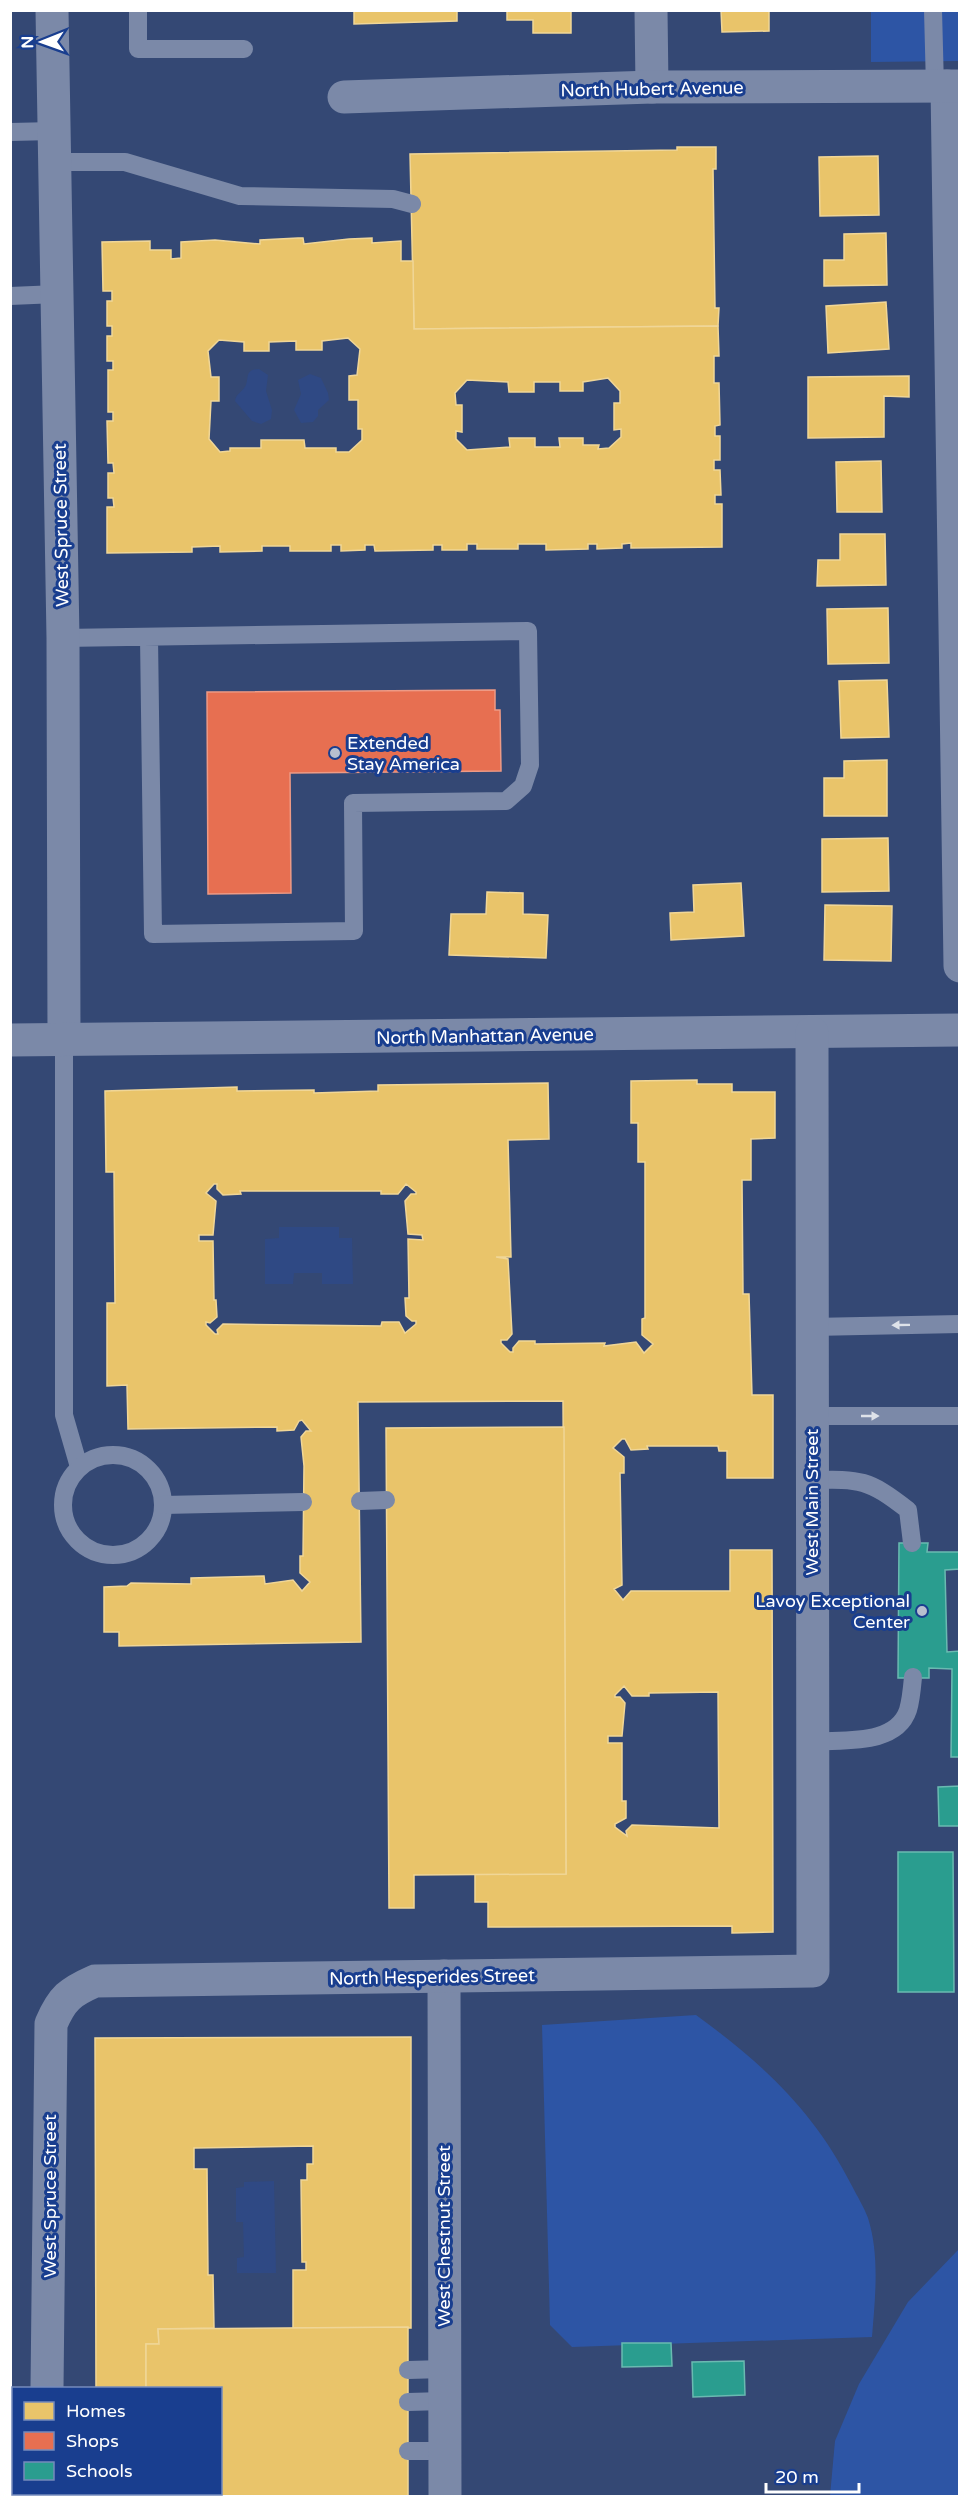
<svg xmlns="http://www.w3.org/2000/svg" width="970" height="2507" viewBox="0 0 970 2507" font-family="'Varela Round',sans-serif">
	<style>
		.green { fill: #2d55a5 }
		.water { fill: #2f4984 }
		.homes { fill: #e9c46a; stroke: #f0d697; stroke-width: 1.5; fill-rule: evenodd }
		.shops { fill: #e76f51; stroke: #ee9a85; stroke-width: 1.5 }
		.schools { fill: #2a9d8f; stroke: #6abab1; stroke-width: 1.5 }
		.lines { fill: none; stroke-linecap: round; stroke-linejoin: round }
		.lane { stroke: #7b89a8; stroke-width: 18 }
		.street { stroke: #7b89a8; stroke-width: 33 }
		.oneway { fill: #dee2e9 }
		.poi-dot { fill: #b8bfce; stroke: #193e8f; stroke-width: 2 }
		.labels { text-anchor: middle; dominant-baseline: central; stroke-width: 6; stroke-linejoin: round; paint-order: stroke }
		.street-label { font-size: 18px; fill: #fff; stroke: #193e8f }
		.poi-label { font-size: 18px; fill: #fff; stroke: #193e8f; text-anchor: start }
	</style>
	<rect width="100%" height="100%" fill="#344874"/>
	<g class="green">
		<polygon points="871,11 959,11 959,61 871,62"/>
		<path d="M 696,2015 C 762,2063 814,2111 852,2186 C 857,2196 864,2207 868,2218 C 880,2256 875,2299 872,2337 L 572,2347 L 550,2325 L 542,2025 Z"/>
		<polygon points="959,2249 959,2496 830,2496 835,2441 859,2384 908,2302"/>
	</g>
	<g class="water">
		<path d="M 259,369 L 268,375 L 266,391 L 272,410 L 271,419 L 261,424 L 252,421 L 235,401 C 236,393 243,392 246,385 C 249,376 245,370 259,369 Z"/>
		<polygon points="310,374 321,378 328,393 329,400 318,410 318,416 313,422 301,423 294,410 301,394 298,380"/>
		<polygon points="279,1227 339,1227 339,1238 352,1238 353,1284 322,1284 322,1273 294,1273 293,1284 265,1284 265,1239 279,1238"/>
		<polygon points="274,2181 276,2273 237,2273 237,2258 244,2257 243,2222 236,2222 236,2188 244,2187 244,2182"/>
	</g>
	<g class="homes">
		<polygon points="354,10 457,10 457,21 354,24"/>
		<polygon points="507,10 571,10 571,33 533,33 533,20 507,20"/>
		<polygon points="721,10 769,10 769,31 722,32"/>
		<polygon points="677,147 716,147 716,169 713,169 715,308 719,308 718,326 414,329 410,154 677,150"/>
		<polygon points="878,156 879,215 820,216 819,157"/>
		<polygon points="886,233 887,285 824,286 824,260 844,260 844,234"/>
		<path d="M 298,238 L 303,238 L 304,244 L 349,239 L 372,238 L 372,243 L 401,241 L 401,261 L 413,261 L 414,329 L 718,326 L 719,356 L 714,356 L 714,383 L 719,383 L 720,425 L 715,426 L 715,436 L 720,436 L 720,460 L 714,460 L 714,470 L 720,470 L 721,495 L 715,495 L 715,504 L 722,504 L 722,547 L 631,548 L 631,543 L 622,544 L 622,548 L 597,549 L 597,544 L 588,544 L 588,549 L 546,550 L 546,544 L 518,544 L 518,549 L 477,549 L 477,544 L 467,544 L 467,550 L 442,550 L 442,545 L 433,545 L 433,550 L 375,551 L 374,545 L 365,545 L 365,550 L 341,551 L 341,545 L 331,545 L 331,551 L 290,551 L 290,546 L 262,546 L 262,551 L 220,552 L 220,546 L 192,547 L 192,552 L 107,553 L 107,507 L 114,507 L 113,498 L 108,498 L 108,473 L 114,473 L 113,463 L 108,463 L 107,421 L 113,421 L 113,412 L 108,412 L 108,370 L 113,370 L 113,361 L 107,361 L 107,336 L 112,336 L 112,326 L 107,326 L 107,301 L 112,301 L 112,291 L 103,291 L 102,242 L 150,241 L 150,250 L 171,250 L 171,259 L 181,258 L 181,242 L 215,240 L 260,244 L 260,240 ZM 348,338 L 360,349 L 357,375 L 349,376 L 349,400 L 358,400 L 358,429 L 362,429 L 362,440 L 349,452 L 336,452 L 336,448 L 305,448 L 304,440 L 261,440 L 261,448 L 230,448 L 230,451 L 220,452 L 209,439 L 211,401 L 219,401 L 219,377 L 211,377 L 208,351 L 219,340 L 244,342 L 244,351 L 269,351 L 269,342 L 296,341 L 296,350 L 322,350 L 322,341 ZM 608,378 L 620,391 L 620,403 L 614,403 L 614,430 L 621,429 L 621,437 L 609,448 L 598,449 L 599,445 L 583,445 L 583,438 L 559,438 L 560,447 L 535,447 L 535,438 L 509,438 L 510,447 L 467,450 L 456,439 L 456,431 L 462,432 L 462,405 L 456,405 L 455,393 L 467,380 L 508,382 L 509,392 L 534,392 L 534,382 L 560,382 L 560,391 L 583,391 L 583,382 Z"/>
		<polygon points="886,302 889,349 828,353 826,306"/>
		<polygon points="909,376 909,397 884,396 884,437 808,438 808,377"/>
		<polygon points="881,461 882,512 837,512 836,462"/>
		<polygon points="840,534 885,534 886,585 817,586 818,560 840,560"/>
		<polygon points="888,608 889,663 828,664 827,609"/>
		<polygon points="887,680 889,737 841,738 839,681"/>
		<polygon points="887,760 887,816 824,816 824,778 844,778 844,761"/>
		<polygon points="888,838 889,891 822,892 822,839"/>
		<polygon points="741,883 744,936 671,940 670,913 694,912 693,885"/>
		<polygon points="487,892 523,893 523,914 548,915 546,958 449,955 451,914 486,914"/>
		<polygon points="825,905 892,906 891,961 824,960"/>
		<path d="M 697,1080 L 697,1084 L 732,1084 L 732,1092 L 775,1092 L 775,1138 L 751,1139 L 751,1180 L 742,1180 L 743,1294 L 749,1294 L 752,1395 L 773,1395 L 773,1478 L 727,1478 L 727,1451 L 719,1451 L 718,1446 L 647,1446 L 648,1449 L 631,1450 L 625,1439 L 622,1439 L 613,1448 L 624,1457 L 624,1473 L 620,1473 L 622,1585 L 614,1589 L 623,1600 L 631,1591 L 730,1591 L 730,1550 L 772,1550 L 773,1932 L 732,1933 L 732,1926 L 488,1927 L 488,1902 L 475,1902 L 475,1874 L 566,1874 L 563,1401 L 358,1402 L 361,1642 L 119,1646 L 119,1632 L 104,1632 L 104,1587 L 127,1586 L 131,1583 L 191,1584 L 191,1578 L 264,1576 L 265,1584 L 293,1580 L 302,1591 L 310,1582 L 300,1573 L 300,1556 L 303,1556 L 304,1466 L 301,1437 L 306,1431 L 311,1431 L 302,1420 L 299,1421 L 294,1430 L 277,1431 L 277,1427 L 128,1429 L 127,1385 L 107,1386 L 107,1303 L 115,1303 L 114,1172 L 106,1172 L 105,1091 L 237,1087 L 237,1091 L 314,1090 L 314,1093 L 378,1091 L 378,1085 L 548,1083 L 549,1139 L 508,1140 L 511,1257 L 496,1257 L 508,1259 L 512,1334 L 507,1340 L 501,1340 L 501,1343 L 510,1352 L 513,1352 L 513,1348 L 519,1341 L 535,1341 L 535,1344 L 605,1343 L 604,1346 L 636,1342 L 644,1353 L 653,1344 L 642,1335 L 642,1319 L 645,1318 L 645,1162 L 638,1162 L 638,1123 L 631,1123 L 631,1081 ZM 214,1184 L 217,1184 L 217,1189 L 223,1195 L 241,1194 L 240,1191 L 381,1191 L 381,1194 L 398,1194 L 406,1184 L 416,1192 L 416,1194 L 411,1194 L 405,1201 L 408,1234 L 422,1235 L 423,1240 L 408,1239 L 409,1298 L 405,1298 L 406,1316 L 412,1321 L 416,1321 L 416,1324 L 405,1333 L 399,1322 L 382,1322 L 381,1326 L 223,1324 L 217,1330 L 218,1334 L 215,1334 L 206,1325 L 206,1322 L 210,1323 L 217,1317 L 216,1300 L 214,1300 L 213,1241 L 199,1241 L 199,1235 L 213,1235 L 216,1201 L 206,1193 ZM 624,1686 L 632,1696 L 649,1696 L 649,1693 L 718,1692 L 719,1828 L 632,1825 L 626,1831 L 627,1836 L 615,1827 L 615,1824 L 626,1818 L 626,1801 L 622,1801 L 622,1743 L 608,1743 L 608,1736 L 622,1736 L 625,1703 L 620,1697 L 615,1697 L 615,1695 Z"/>
		<polygon points="564,1427 566,1874 414,1875 414,1908 389,1908 386,1428"/>
		<polygon points="411,2037 411,2328 293,2328 293,2270 306,2270 306,2262 302,2262 301,2180 307,2180 307,2164 313,2164 313,2146 194,2148 194,2169 207,2169 208,2275 213,2275 214,2328 158,2329 159,2344 146,2344 146,2388 96,2388 95,2038"/>
		<polygon points="408,2327 408,2496 147,2496 147,2494 220,2494 220,2388 146,2388 146,2344 159,2344 158,2329"/>
		<rect x="96" y="2494" width="51" height="2"/>
	</g>
	<polygon class="shops" points="495,690 495,710 500,710 501,771 290,773 291,893 208,894 207,692"/>
	<g class="schools">
		<polygon points="899,1543 928,1543 927,1552 960,1552 960,1569 945,1570 947,1652 960,1651 960,1757 951,1757 952,1669 929,1668 929,1678 898,1678"/>
		<polygon points="960,1786 960,1826 939,1826 938,1787"/>
		<polygon points="898,1852 953,1852 954,1992 898,1992"/>
		<polygon points="622,2343 671,2343 672,2366 622,2367"/>
		<polygon points="744,2361 745,2395 693,2397 692,2362"/>
	</g>
	<g class="lines">
		<g class="lane">
			<polyline points="138,10 138,49 244,49"/>
			<polyline points="933,10 935,87"/>
			<polyline points="10,132 54,131"/>
			<polyline points="55,162 125,162 240,196 393,199 412,204"/>
			<polyline points="10,296 57,294"/>
			<polyline points="63,638 528,631 530,765 523,786 506,801 353,803 354,931 153,934 149,637"/>
			<polyline points="64,1040 64,1415 79,1467"/>
			<polyline points="812,1327 960,1324"/>
			<polyline points="812,1416 960,1416"/>
			<circle cx="113" cy="1505" r="50"/>
			<path d="M 812,1480 C 861,1479 868,1479 908,1510 L 912,1543"/>
			<polyline points="360,1501 386,1500"/>
			<polyline points="163,1505 303,1502"/>
			<path d="M 812,1742 C 843,1739 896,1746 908,1710 C 911,1700 912,1688 913,1677"/>
			<polyline points="408,2370 444,2369"/>
			<polyline points="408,2402 444,2401"/>
			<polyline points="408,2451 445,2451"/>
		</g>
		<g class="street">
			<polyline points="52,10 63,638 64,1040"/>
			<polyline points="651,10 652,87"/>
			<polyline points="947,86 960,966"/>
			<polyline points="344,97 652,87 960,86"/>
			<polyline points="10,1040 960,1030"/>
			<polyline points="444,1976 445,2496"/>
			<path d="M 47,2388 L 51,2024 C 62,1998 70,1992 95,1981 L 813,1971 L 812,1033"/>
			<polyline points="10,2434 14,2433"/>
		</g>
	</g>
	<defs><path id="oneway-solid" d="M-6-.8H1V-3.2L6.5 0L1 3.2V.8H-6Z" transform="scale(1.5)"/></defs>
	<g class="oneway">
		<use href="#oneway-solid" transform="translate(901 1325) rotate(179)"/>
		<use href="#oneway-solid" transform="translate(870 1416)"/>
	</g>
	<g class="poi-dot">
		<circle cx="335" cy="753" r="6"/>
		<circle cx="922" cy="1611" r="6"/>
	</g>
	<g class="labels">
		<g class="street-label">
			<text transform="translate(652 89) rotate(-1)">North Hubert Avenue</text>
			<text transform="translate(61 525) rotate(-91)">West Spruce Street</text>
			<text transform="translate(485 1036) rotate(-1)">North Manhattan Avenue</text>
			<text transform="translate(812 1502) rotate(-90)">West Main Street</text>
			<text transform="translate(432 1977) rotate(-1)">North Hesperides Street</text>
			<text transform="translate(50 2196) rotate(-90)">West Spruce Street</text>
			<text transform="translate(444 2236) rotate(-90)">West Chestnut Street</text>
		</g>
		<g class="poi-label">
			<text x="347" y="743">Extended<tspan x="347" dy="21">Stay America</tspan></text>
			<text x="910" y="1601" text-anchor="end">Lavoy Exceptional<tspan x="910" dy="21">Center</tspan></text>
		</g>
	</g>
	<rect width="970" height="2507" fill="none" stroke="#ffffff" stroke-width="24"/>
	<rect x="12" y="2387" width="210" height="108" fill="#193e8f" stroke="#758bbc" stroke-width="1.5"/>
	<rect x="24" y="2402" width="30" height="18" fill="#e9c46a" stroke="#758bbc" stroke-width="1.5"/>
	<text x="66" y="2417" font-size="18" fill="#ffffff">Homes</text>
	<rect x="24" y="2432" width="30" height="18" fill="#e76f51" stroke="#758bbc" stroke-width="1.5"/>
	<text x="66" y="2447" font-size="18" fill="#ffffff">Shops</text>
	<rect x="24" y="2462" width="30" height="18" fill="#2a9d8f" stroke="#758bbc" stroke-width="1.5"/>
	<text x="66" y="2477" font-size="18" fill="#ffffff">Schools</text>
	<g transform="translate(42 42) rotate(269)" stroke="#193e8f" stroke-width="4.5" paint-order="stroke">
	<path d="M0-4.5L10 22L0 15L-10 22Z" fill="#ffffff"/>
	<text y="-9" font-size="16" font-weight="bold" text-anchor="middle" fill="#ffffff">N</text>
	</g>
	<path d="M766 2483v9h93v-9" fill="none" stroke="#ffffff" stroke-width="3"/>
	<text x="775" y="2483" font-size="18" fill="#ffffff" stroke="#193e8f" stroke-width="4.5" paint-order="stroke">20 m</text>
</svg>
